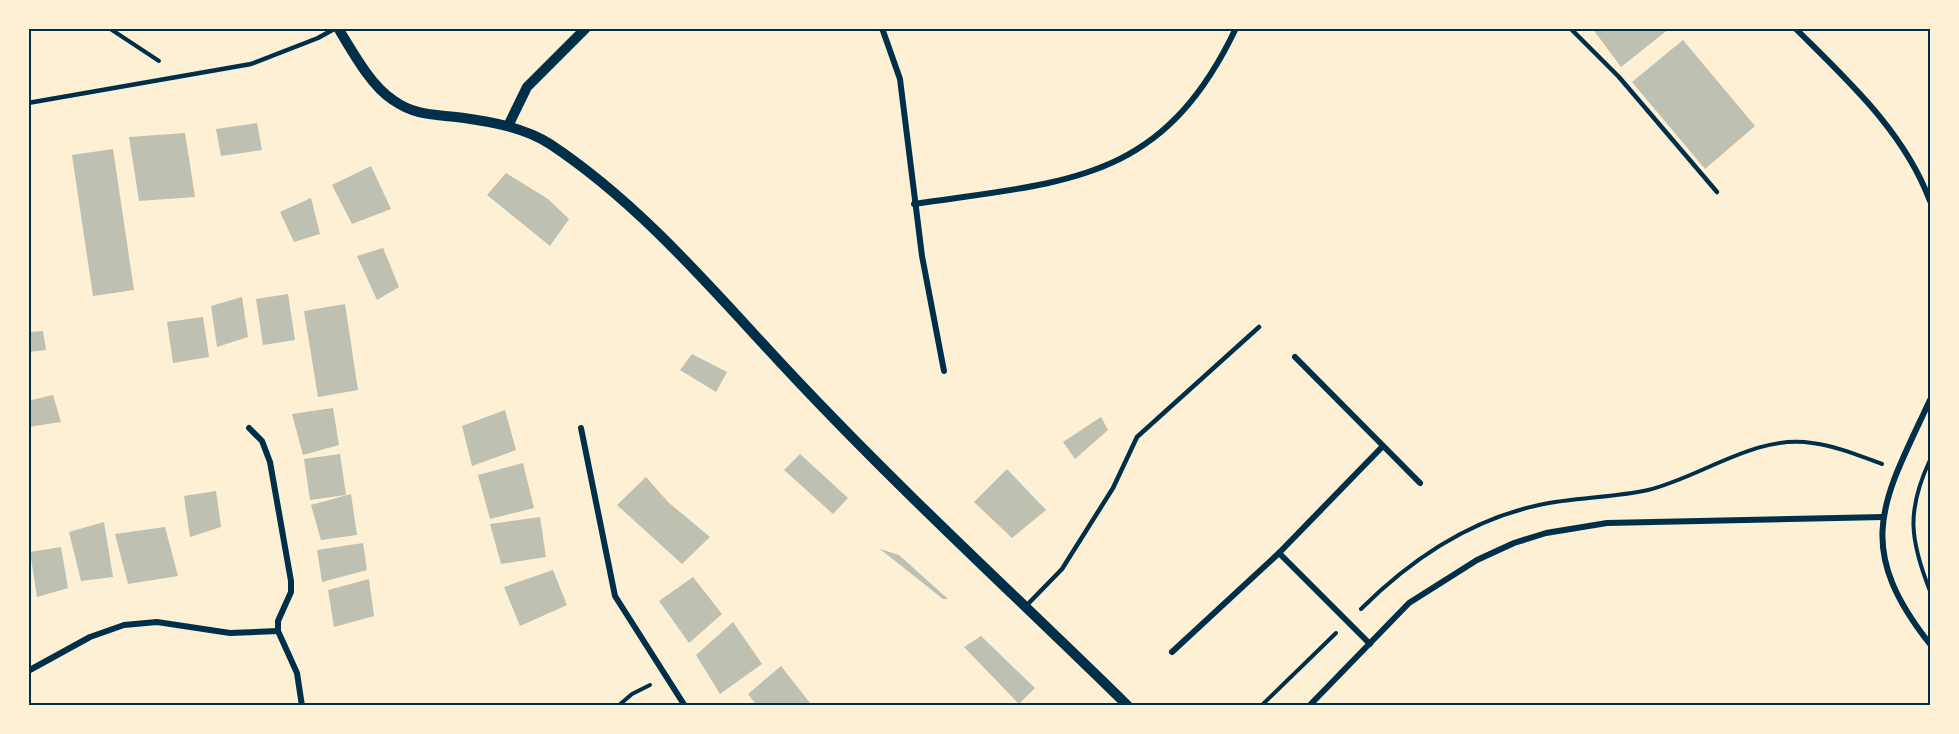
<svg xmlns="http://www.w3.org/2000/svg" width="1959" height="734" viewBox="0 0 1959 734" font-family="Figtree,sans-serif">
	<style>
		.building { fill: #bec0b2 }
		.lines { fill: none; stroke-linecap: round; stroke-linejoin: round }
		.path { stroke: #003049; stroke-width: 4 }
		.service { stroke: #003049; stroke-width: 4.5 }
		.minor { stroke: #003049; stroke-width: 6 }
		.tertiary { stroke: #003049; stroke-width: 10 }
		.neatline { fill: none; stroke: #003049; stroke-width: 2 }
	</style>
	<rect width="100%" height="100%" fill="#fdf0d5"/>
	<g class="building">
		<polygon points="1592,28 1670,28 1621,67"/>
		<polygon points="1683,40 1755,126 1705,169 1632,82"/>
		<polygon points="257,123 262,150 221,156 216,129"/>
		<polygon points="185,133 195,197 139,201 129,137"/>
		<polygon points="113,149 134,290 93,296 72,155"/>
		<polygon points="371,166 391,209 352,224 332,185"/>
		<polygon points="506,173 548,199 569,219 550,246 487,195"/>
		<polygon points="311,198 320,234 294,242 280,212"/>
		<polygon points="383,248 399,287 377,300 357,256"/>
		<polygon points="288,294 295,340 263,345 256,299"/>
		<polygon points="242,297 248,337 217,347 211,306"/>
		<polygon points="345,304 358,390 318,397 304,311"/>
		<polygon points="203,317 209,357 173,363 167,322"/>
		<polygon points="43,331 46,350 28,352 28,332"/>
		<polygon points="692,354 727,372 716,392 680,370"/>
		<polygon points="53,395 61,422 28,427 28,401"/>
		<polygon points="333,408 339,445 303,455 292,414"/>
		<polygon points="505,410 516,450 472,466 462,426"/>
		<polygon points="1101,417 1108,430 1075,459 1063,442"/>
		<polygon points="340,454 346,495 310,500 304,459"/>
		<polygon points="800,454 848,498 833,514 784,470"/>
		<polygon points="523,463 534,508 490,519 478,475"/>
		<polygon points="1007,469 1046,510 1012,538 974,502"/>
		<polygon points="646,477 668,502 710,537 682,564 617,505"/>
		<polygon points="216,491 221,527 190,537 184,496"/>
		<polygon points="351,494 357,535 321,540 311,505"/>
		<polygon points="540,517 546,557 501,564 490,524"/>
		<polygon points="104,522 113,577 81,581 69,532"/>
		<polygon points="165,527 178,576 128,584 115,534"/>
		<polygon points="363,543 367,570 322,582 317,550"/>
		<polygon points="61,547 68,588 37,597 30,552"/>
		<polygon points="880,549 899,555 948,599 943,599"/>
		<polygon points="553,570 567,605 520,626 504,587"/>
		<polygon points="693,577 722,614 689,643 659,601"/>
		<polygon points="369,579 374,616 334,627 328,590"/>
		<polygon points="733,622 762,664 720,694 696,655"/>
		<polygon points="981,636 1035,688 1019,704 964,647"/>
		<polygon points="781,666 810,703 807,706 757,706 748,694"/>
	</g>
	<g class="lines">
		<g class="path">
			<polyline points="109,28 159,61"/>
			<path d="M 1930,460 C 1906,511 1910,540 1930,591"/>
			<path d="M 1361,609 C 1411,559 1469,520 1539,505 C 1575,497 1612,498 1648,490 C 1702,477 1755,434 1812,443 C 1836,446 1860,456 1882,464"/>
			<polyline points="618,706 632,694 650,685"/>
			<polyline points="1261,706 1336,633"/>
		</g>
		<g class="service">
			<polyline points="1570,28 1619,77 1717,192"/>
			<polyline points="28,103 251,64 318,38 336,28"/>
			<polyline points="1026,606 1062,569 1113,488 1137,437 1259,327"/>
		</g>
		<g class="minor">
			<polyline points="882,28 900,79 922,256 944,371"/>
			<path d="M 1795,28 C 1847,80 1904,131 1930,201"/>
			<path d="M 914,204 C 1067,181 1162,184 1236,28"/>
			<polyline points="1295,357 1420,483"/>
			<path d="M 1930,400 C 1883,501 1852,545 1930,644"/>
			<polyline points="249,428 262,441 270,462 291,581 291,592 278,621 278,631 297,673 302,706"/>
			<polyline points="581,428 615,596 685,706"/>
			<polyline points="1370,644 1279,553 1382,447"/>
			<polyline points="1172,652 1279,553"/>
			<polyline points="28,671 90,637 124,625 157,622 230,633 278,631"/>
			<polyline points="1309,706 1409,603 1477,560 1514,543 1546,533 1607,523 1883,517"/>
		</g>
		<g class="tertiary">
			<path d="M 338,28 C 352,51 371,86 393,100 C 417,117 436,114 464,118 C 493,122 525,128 550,144 C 651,211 728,309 811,395 C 913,502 1022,602 1128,706"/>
			<polyline points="508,126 527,87 586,28"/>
		</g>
	</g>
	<rect width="1959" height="734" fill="none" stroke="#fdf0d5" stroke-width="60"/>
	<rect x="30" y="30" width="1899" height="674" class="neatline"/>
</svg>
